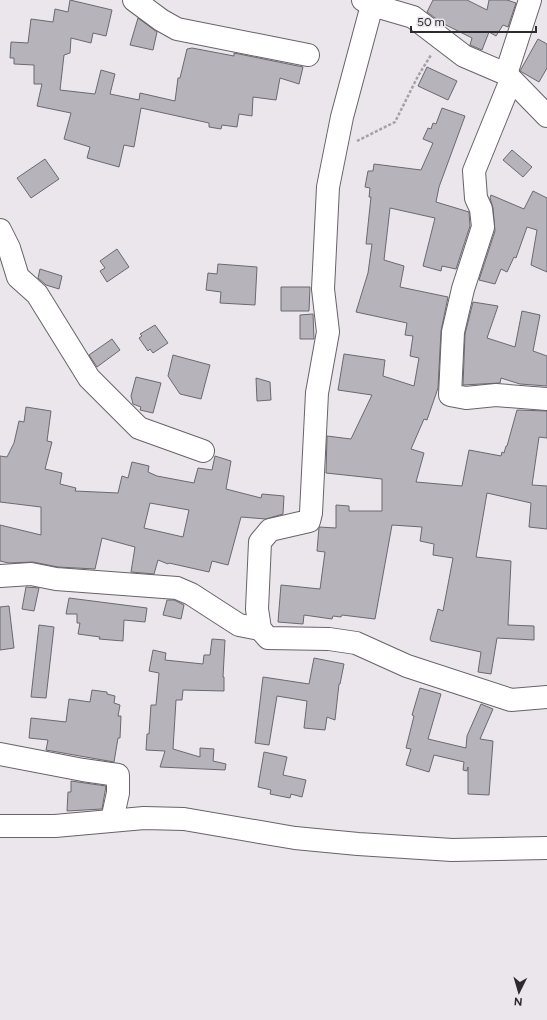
<svg xmlns="http://www.w3.org/2000/svg" width="547" height="1020" viewBox="0 0 547 1020" font-family="Figtree,sans-serif">
	<style>
		.building { fill: #b6b3bb; stroke: #6b6970; fill-rule: evenodd }
		.lines { fill: none; stroke-linecap: round; stroke-linejoin: round }
		.minor-casing { stroke: #686369; stroke-width: 24 }
		.path { stroke: #a5a1a6; stroke-width: 2.5; stroke-dasharray: 3 2; stroke-linecap: butt }
		.minor { stroke: #fff; stroke-width: 22 }
	</style>
	<rect width="100%" height="100%" fill="#ebe5ec"/>
	<g class="building">
		<polygon points="70,0 112,10 106,36 93,33 91,43 71,38 70,53 64,55 60,90 95,94 101,70 115,74 110,94 139,100 140,93 175,101 178,78 180,78 187,49 192,48 234,56 234,53 303,67 299,84 280,78 276,100 253,97 252,116 239,114 237,127 222,125 221,129 209,127 209,123 141,108 134,147 124,145 119,167 87,158 90,147 64,139 71,113 37,106 42,84 34,84 34,65 14,64 14,58 10,58 11,42 28,43 31,19 53,22 55,9 68,12"/>
		<polygon points="433,0 467,0 487,10 489,0 507,0 516,3 508,27 503,25 496,36 489,32 482,50 470,45 472,38 442,23 427,12"/>
		<polygon points="138,18 157,32 153,50 130,45"/>
		<polygon points="538,39 547,44 547,68 539,82 520,71"/>
		<polygon points="427,67 457,81 448,100 418,86"/>
		<polygon points="442,108 465,116 439,187 436,202 469,212 470,226 456,269 442,266 441,271 423,266 435,218 390,208 384,260 404,266 400,287 448,297 441,331 438,388 427,420 424,419 411,449 424,453 416,482 462,486 469,450 501,456 502,452 504,453 506,446 507,446 517,410 547,411 547,438 539,437 532,485 547,486 547,529 529,527 531,503 487,493 476,557 511,561 508,625 534,626 534,640 497,638 491,674 478,672 481,652 431,641 430,639 438,609 443,611 453,558 433,555 434,544 420,541 422,527 392,525 375,619 342,615 341,617 333,616 332,619 304,615 303,624 278,622 281,585 320,589 325,552 317,551 319,527 336,528 336,505 349,506 349,511 382,511 382,479 326,473 327,436 351,439 372,395 338,390 344,354 385,360 383,376 414,386 419,358 410,356 413,336 405,335 407,323 356,312 368,273 372,244 366,244 371,197 369,197 370,188 365,187 368,171 373,171 374,164 421,170 433,143 423,139 428,128 431,129 433,123 436,124"/>
		<polygon points="512,150 532,167 523,177 503,160"/>
		<polygon points="45,159 59,179 31,198 17,178"/>
		<polygon points="533,191 547,198 547,272 531,265 537,230 527,227 516,258 514,257 507,272 501,269 495,284 479,280 495,231 493,208 490,198 491,195 524,209"/>
		<polygon points="117,249 129,267 107,282 100,271 105,268 100,261"/>
		<polygon points="218,264 257,267 255,305 220,303 221,292 206,290 208,273 217,274"/>
		<polygon points="40,269 62,276 59,289 46,285 38,278"/>
		<polygon points="281,287 310,287 309,311 281,311"/>
		<polygon points="473,302 498,306 487,338 515,347 522,311 540,315 533,351 547,356 547,386 520,384 501,378 500,383 463,385 465,334"/>
		<polygon points="313,314 314,339 300,339 300,315"/>
		<polygon points="155,325 168,343 153,353 150,349 148,351 139,338 142,336 140,334"/>
		<polygon points="112,339 120,350 97,367 89,355"/>
		<polygon points="173,355 210,365 201,399 180,394 168,376"/>
		<polygon points="136,377 161,383 153,413 140,410 141,407 133,404 131,396"/>
		<polygon points="256,378 270,382 271,400 257,401"/>
		<path d="M 26,407 L 51,411 L 47,441 L 52,442 L 45,469 L 62,473 L 60,484 L 76,488 L 75,491 L 118,493 L 122,476 L 128,478 L 132,462 L 149,466 L 148,472 L 157,476 L 194,483 L 198,468 L 212,470 L 215,456 L 231,461 L 226,489 L 261,498 L 262,494 L 284,496 L 283,514 L 266,519 L 241,517 L 228,565 L 212,561 L 209,572 L 169,563 L 168,564 L 158,560 L 154,574 L 131,572 L 135,547 L 102,538 L 95,569 L 58,567 L 33,562 L 9,563 L 0,561 L 0,525 L 41,535 L 41,507 L 0,502 L 0,456 L 7,457 L 14,443 L 19,421 L 24,422 ZM 150,503 L 189,510 L 183,537 L 144,528 Z"/>
		<polygon points="26,587 39,588 34,611 22,609"/>
		<polygon points="69,598 147,608 145,622 124,620 123,641 99,639 100,637 78,634 80,623 77,623 77,614 66,614"/>
		<polygon points="167,600 174,600 184,605 181,619 163,615"/>
		<polygon points="9,606 14,648 0,650 0,607"/>
		<polygon points="39,625 54,627 46,698 31,697"/>
		<polygon points="212,639 225,640 223,677 224,677 224,691 183,690 182,700 176,700 173,749 200,757 200,748 214,749 213,761 226,764 225,770 160,767 165,751 146,750 147,734 149,734 151,705 156,705 159,673 149,671 153,650 166,653 165,660 203,664 204,655 210,655"/>
		<polygon points="314,658 344,664 340,684 339,684 335,720 327,717 325,730 304,728 307,701 277,696 269,745 255,743 263,677 309,684"/>
		<polygon points="420,688 441,694 428,739 466,748 467,736 481,704 493,709 480,739 493,741 489,795 468,794 468,767 467,771 463,770 464,762 434,755 429,772 406,765 411,749 406,748 414,716 412,715"/>
		<polygon points="92,690 107,692 107,694 115,696 114,703 120,705 118,716 121,716 120,738 118,738 114,762 46,750 48,740 29,738 31,718 66,722 69,699 90,702"/>
		<polygon points="264,752 287,757 283,775 306,780 302,797 291,794 290,798 270,794 271,790 258,787"/>
		<polygon points="71,781 106,786 102,809 67,811 68,792 71,792"/>
	</g>
	<g class="lines">
		<g class="minor-casing">
			<g id="minor">
				<polyline points="134,0 161,20 177,29 308,55"/>
				<polyline points="363,0 372,5 413,17 464,56 506,74 547,116"/>
				<polyline points="372,5 342,117 328,187 323,289 328,332 317,393 311,513 309,521 270,530 260,542 257,609 260,629 268,638 329,639 356,643 407,666 511,700 547,697"/>
				<polyline points="506,74 530,0"/>
				<polyline points="511,80 474,171 476,198 481,209 483,227 463,289 453,332 450,395 466,398 496,395 547,399"/>
				<polyline points="0,230 9,248 18,277 37,294 89,378 139,428 203,451"/>
				<polyline points="0,576 31,574 56,579 177,588 191,594 239,625 260,629"/>
				<polyline points="0,754 83,770 118,775 118,793 112,820"/>
				<polyline points="0,826 55,826 144,818 184,819 295,838 358,844 452,850 547,848"/>
			</g>
		</g>
		<polyline class="path" points="357,141 395,122 418,76 431,55"/>
		<use href="#minor" class="minor"/>
	</g>
	<g transform="translate(519 992) rotate(185)" stroke="#ebe5ec" stroke-width="3" paint-order="stroke">
	<path d="M0-3L7 15L0 10L-7 15Z" fill="#2c2a2d"/>
	<text y="-6" font-size="11" font-weight="bold" text-anchor="middle" fill="#2c2a2d">N</text>
	</g>
	<path d="M411 26v6h125v-6" fill="none" stroke="#2c2a2d" stroke-width="2"/>
	<text x="417" y="26" font-size="12" fill="#2c2a2d" stroke="#ebe5ec" stroke-width="3" paint-order="stroke">50 m</text>
</svg>
